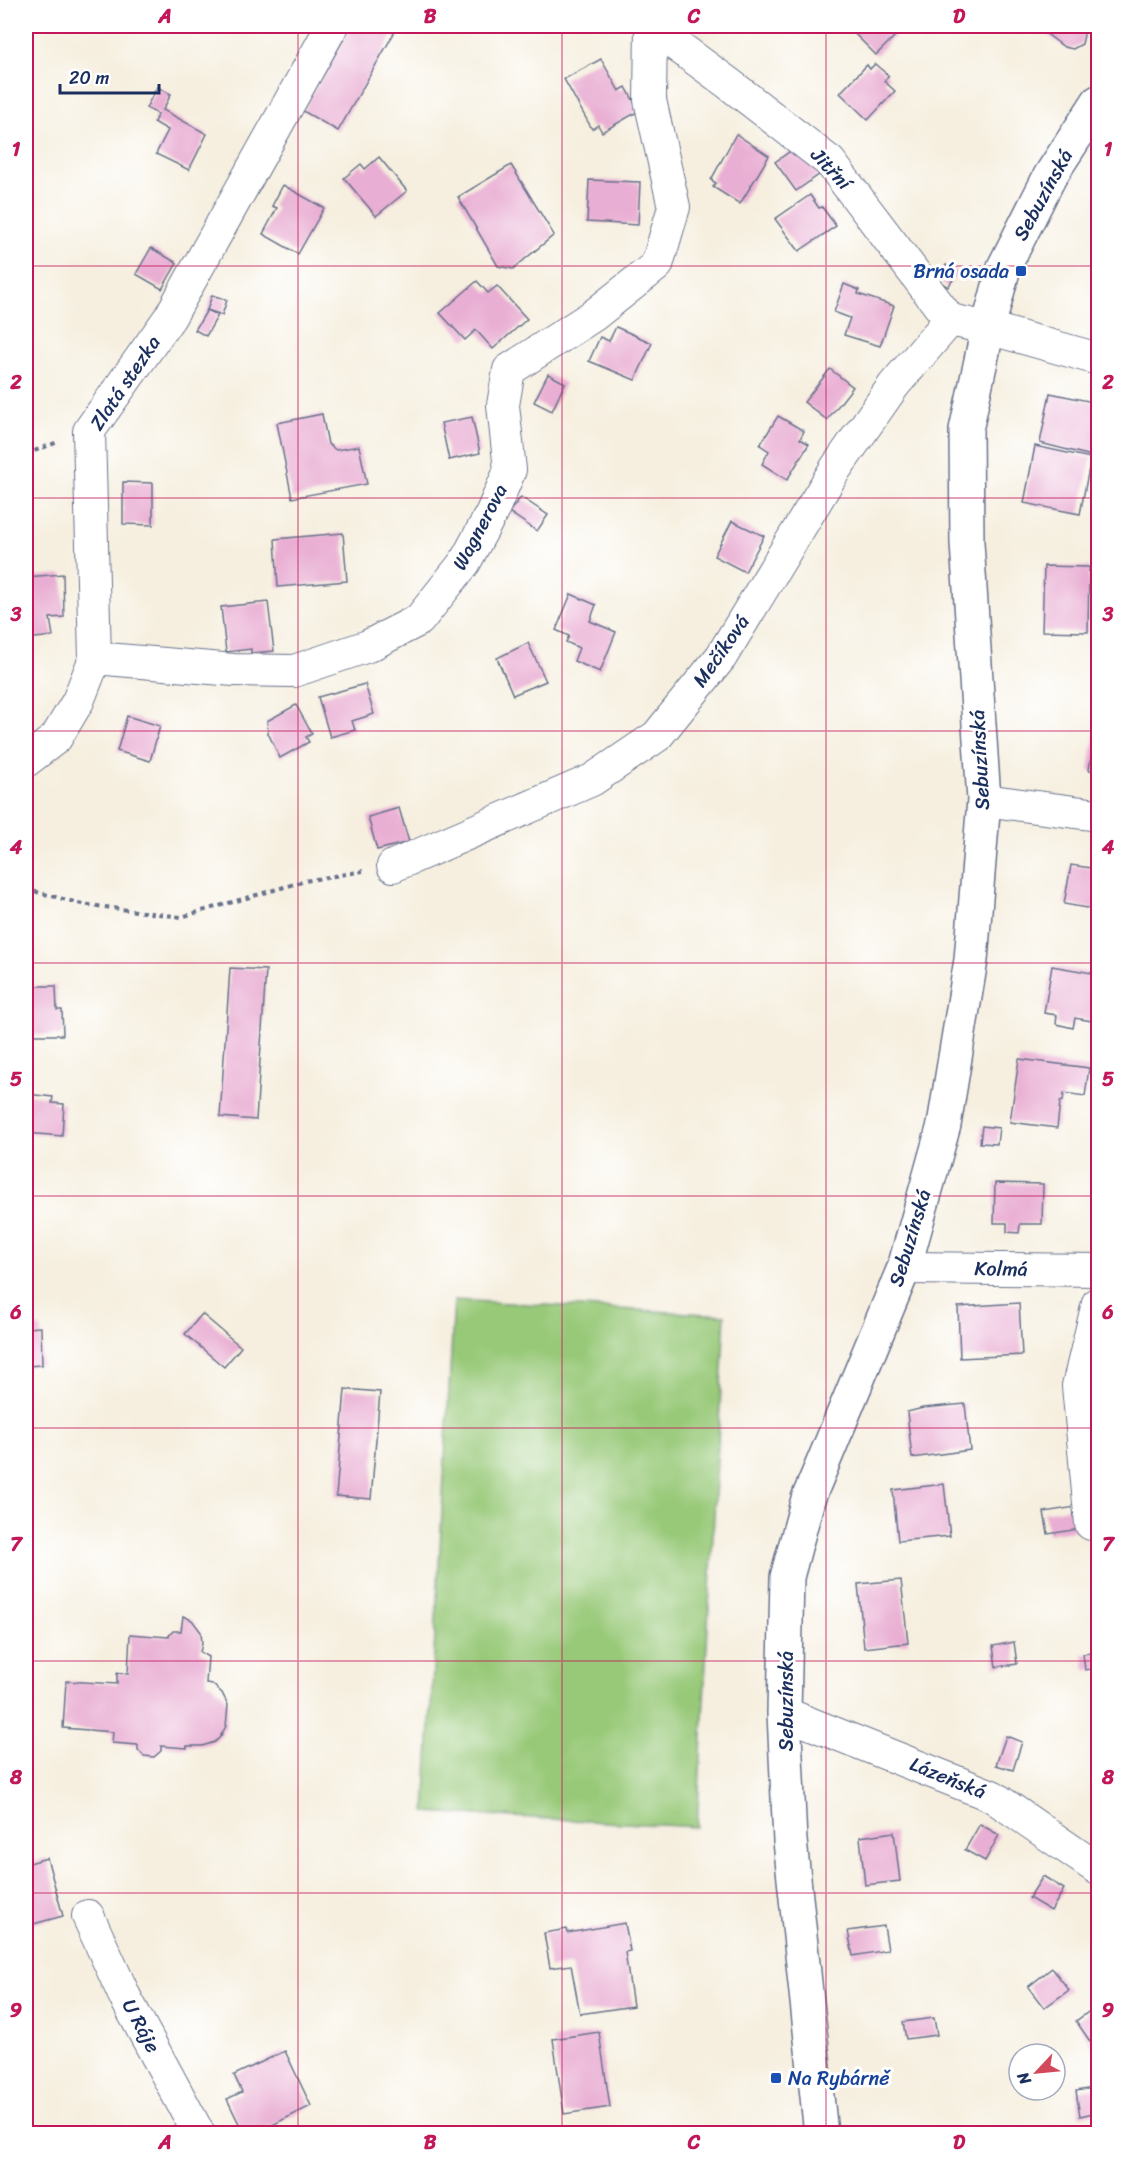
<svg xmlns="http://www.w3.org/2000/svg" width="1124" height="2159" viewBox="0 0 1124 2159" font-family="Sriracha,sans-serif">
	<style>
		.green { fill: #98c978; stroke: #5a7c6b; stroke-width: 1.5 }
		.building { fill: #e9aed3 }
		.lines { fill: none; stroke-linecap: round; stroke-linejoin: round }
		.street-casing { stroke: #68728b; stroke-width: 34 }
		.secondary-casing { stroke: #68728b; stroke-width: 36 }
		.path { stroke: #68728b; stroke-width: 4; stroke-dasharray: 4.5 4.5; stroke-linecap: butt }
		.street { stroke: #fff; stroke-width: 32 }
		.secondary { stroke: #fff; stroke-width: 33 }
		.grid { fill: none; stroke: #c2185b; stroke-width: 1.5; stroke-opacity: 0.55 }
		.transit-dot { fill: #1a4fb4; stroke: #fff; stroke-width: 2 }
		.labels { text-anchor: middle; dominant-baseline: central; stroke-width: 6; stroke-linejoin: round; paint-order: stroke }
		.street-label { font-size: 20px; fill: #1b2f5e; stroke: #fff }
		.transit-label { font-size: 20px; fill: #164399; stroke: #fff; text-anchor: end }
		.neatline { fill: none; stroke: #c2185b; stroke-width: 2 }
		.grid-label { font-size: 20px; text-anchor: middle; font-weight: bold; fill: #c2185b }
	</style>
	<rect width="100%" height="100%" fill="#fff"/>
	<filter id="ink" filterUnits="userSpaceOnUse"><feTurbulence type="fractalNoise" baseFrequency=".0167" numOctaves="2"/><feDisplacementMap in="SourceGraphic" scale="12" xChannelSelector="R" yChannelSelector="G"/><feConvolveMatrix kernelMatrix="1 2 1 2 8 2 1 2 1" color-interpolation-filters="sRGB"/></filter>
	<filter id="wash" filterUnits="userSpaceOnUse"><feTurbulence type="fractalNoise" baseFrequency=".008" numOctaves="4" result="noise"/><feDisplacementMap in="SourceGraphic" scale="24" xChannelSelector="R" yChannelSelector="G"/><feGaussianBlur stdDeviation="1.35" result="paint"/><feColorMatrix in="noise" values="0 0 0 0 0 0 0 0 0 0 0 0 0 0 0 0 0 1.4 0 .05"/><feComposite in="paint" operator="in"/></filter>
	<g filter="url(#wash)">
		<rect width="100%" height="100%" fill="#f6efdf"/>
		<polygon class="green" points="454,1300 725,1315 697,1827 425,1812"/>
		<g id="blocks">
			<g class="building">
				<polygon points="351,26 398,26 338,131 303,111"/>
				<polygon points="852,26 886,26 896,35 876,55 849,28"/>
				<polygon points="1036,26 1079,26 1084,35 1082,44 1073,49 1064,47"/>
				<polygon points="601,59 619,91 626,87 639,111 602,132 598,125 592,129 564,79"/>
				<polygon points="875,64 889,76 884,81 895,91 868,120 840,93 867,65 870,69"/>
				<polygon points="157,87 171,94 163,110 207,134 189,170 156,154 168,130 154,122 158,114 146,108"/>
				<polygon points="736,134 769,156 740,204 713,187 716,183 711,180"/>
				<polygon points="799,145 820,174 796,191 775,162"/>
				<polygon points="379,157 407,191 376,216 344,178 361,164 365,169"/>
				<polygon points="511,165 554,235 513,269 498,266 458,197"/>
				<polygon points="589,180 640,182 638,225 587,222"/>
				<polygon points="283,185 324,208 298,254 263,234 277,208 272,206"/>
				<polygon points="810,195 819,208 822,207 836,226 799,251 775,219"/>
				<polygon points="151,248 177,263 162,289 136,274"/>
				<polygon points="946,265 958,272 948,287 937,280"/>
				<polygon points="477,281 488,293 497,286 527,319 493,349 476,330 465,340 440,313"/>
				<polygon points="844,284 859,290 858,294 894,306 880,346 844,335 850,318 834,312"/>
				<polygon points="212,295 227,300 222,315 207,310"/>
				<polygon points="207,310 218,315 206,336 195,330"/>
				<polygon points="616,327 652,343 635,380 589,361 600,337 609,341"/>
				<polygon points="830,369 853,387 827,420 804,402"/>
				<polygon points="548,374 565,383 552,411 534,402"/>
				<polygon points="1050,393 1098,403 1098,444 1096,457 1040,443"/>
				<polygon points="322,414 328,444 336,450 359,446 367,484 292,498 277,423"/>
				<polygon points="778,416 804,431 800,439 809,444 787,480 762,464 769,451 760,445"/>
				<polygon points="472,417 480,453 449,460 441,423"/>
				<polygon points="1035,446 1091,458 1080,514 1024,503"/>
				<polygon points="123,482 153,483 153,525 123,524"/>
				<polygon points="521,497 548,515 537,531 509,512"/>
				<polygon points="732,521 764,536 745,572 714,556"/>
				<polygon points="343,533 347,581 278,587 275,539"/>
				<polygon points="1044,566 1089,567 1088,632 1042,631"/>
				<polygon points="63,574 64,617 50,618 53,636 26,639 26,577"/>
				<polygon points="571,594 596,605 590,621 616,632 600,672 574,661 579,648 566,642 569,636 556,630"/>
				<polygon points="268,602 274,651 251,653 251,649 226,652 221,607"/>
				<polygon points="528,643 546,681 513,695 497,658"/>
				<polygon points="365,684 374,714 352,721 355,730 330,737 318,697"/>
				<polygon points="296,705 312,734 306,737 309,742 280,758 268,733 267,721"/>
				<polygon points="127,716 160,726 150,761 117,751"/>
				<polygon points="1097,719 1098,719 1098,772 1089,770"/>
				<polygon points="399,808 409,842 377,850 368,817"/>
				<polygon points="1093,857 1098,858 1098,910 1064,904 1071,865 1091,868"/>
				<polygon points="1052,966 1098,974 1092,1021 1075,1018 1073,1028 1056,1024 1057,1015 1044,1013"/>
				<polygon points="230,968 266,970 256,1120 220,1117"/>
				<polygon points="26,986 56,986 57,1010 62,1010 63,1035 26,1035"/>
				<polygon points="1096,1047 1098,1047 1098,1065 1094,1064"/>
				<polygon points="1019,1059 1089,1068 1085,1096 1064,1093 1063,1101 1060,1102 1057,1128 1010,1122"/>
				<polygon points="26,1094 53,1097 52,1103 64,1104 62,1136 26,1133"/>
				<polygon points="982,1126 999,1128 997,1144 980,1143"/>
				<polygon points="995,1183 1043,1184 1042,1224 1020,1224 1019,1233 1007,1232 1007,1223 994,1223"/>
				<polygon points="1019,1303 1022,1355 960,1358 958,1307"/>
				<polygon points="202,1314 241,1347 224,1367 185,1334"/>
				<polygon points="41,1327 42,1365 26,1366 26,1328"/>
				<polygon points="345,1389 380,1392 371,1499 336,1496"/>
				<polygon points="965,1404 970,1450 912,1458 907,1412 923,1408"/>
				<polygon points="944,1484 950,1536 898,1541 893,1490"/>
				<polygon points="1075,1507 1080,1529 1048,1534 1044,1512"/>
				<polygon points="901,1580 908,1643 864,1648 858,1584"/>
				<polygon points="183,1616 192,1620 201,1632 202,1644 200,1652 208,1657 206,1683 212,1684 222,1693 228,1705 226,1726 220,1737 215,1742 202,1746 187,1746 187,1748 161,1746 161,1751 154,1757 144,1756 138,1750 138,1745 112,1743 113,1732 63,1728 66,1681 117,1684 117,1673 128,1674 130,1634 168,1637 173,1631 181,1631"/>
				<polygon points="1014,1642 1017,1664 996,1667 993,1646"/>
				<polygon points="1098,1652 1098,1668 1085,1670 1083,1654"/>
				<polygon points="1006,1736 1022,1742 1013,1770 996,1765"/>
				<polygon points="980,1824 999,1835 985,1861 965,1850"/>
				<polygon points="894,1832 900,1881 865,1885 860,1837"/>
				<polygon points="47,1858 63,1916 26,1926 26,1864"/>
				<polygon points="1043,1876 1064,1889 1051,1911 1029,1898"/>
				<polygon points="625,1923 630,1951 625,1952 633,2006 580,2014 571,1965 550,1968 544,1933 567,1929 568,1933"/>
				<polygon points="884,1926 888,1950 853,1956 848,1931"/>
				<polygon points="1052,1968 1069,1990 1044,2008 1028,1987"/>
				<polygon points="1098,2005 1098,2053 1076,2021"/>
				<polygon points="934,2018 937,2035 906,2039 903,2022"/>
				<polygon points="599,2032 610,2107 564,2114 553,2039"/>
				<polygon points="285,2051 311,2106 254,2134 244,2134 227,2099 242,2092 234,2075"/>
				<polygon points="1098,2087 1098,2112 1080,2116 1076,2091"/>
				<polygon points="98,2126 102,2134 85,2134"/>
			</g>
		</g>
	</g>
	<g filter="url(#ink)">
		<use href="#blocks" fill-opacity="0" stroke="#68728b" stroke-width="1.5"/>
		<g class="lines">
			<g class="street-casing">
				<g id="street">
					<polyline points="650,26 728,83 830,162 950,320 988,328 1098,359"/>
					<polyline points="95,658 234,670 294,671 368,646 419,620 465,562 492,512 510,470 503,405 509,370 594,315 657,265 674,207 650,100 651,27"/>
					<polyline points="26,761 56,738 78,701 95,658 89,431 170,317 332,26"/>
					<polyline points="984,800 1098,815"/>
					<polyline points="393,866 592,780 657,736 721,657 836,468 894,385 950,320"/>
					<polyline points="904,1268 1098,1270"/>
					<polyline points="1091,1524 1078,1386 1098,1303"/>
					<polyline points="784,1713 992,1796 1098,1869"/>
					<polyline points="88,1916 125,1997 199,2134"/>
				</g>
			</g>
			<g class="secondary-casing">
				<polyline id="secondary" points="821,2134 790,1841 784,1713 787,1577 808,1499 904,1268 944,1125 971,960 984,800 967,543 966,430 988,328 1004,267 1050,176 1098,102"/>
			</g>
			<g class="path">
				<polyline points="26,454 58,442"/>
				<polyline points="26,889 82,904 181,917 305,881 363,871"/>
			</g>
			<use href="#street" class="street"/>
			<use href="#secondary" class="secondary"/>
		</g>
	</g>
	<path class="grid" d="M 298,26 L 298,2134M 562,26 L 562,2134M 826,26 L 826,2134M 26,266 L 1098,266M 26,498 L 1098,498M 26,731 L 1098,731M 26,963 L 1098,963M 26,1196 L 1098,1196M 26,1428 L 1098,1428M 26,1661 L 1098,1661M 26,1893 L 1098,1893"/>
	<g class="transit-dot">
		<rect x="1015" y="265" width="12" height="12" rx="3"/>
		<rect x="770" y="2072" width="12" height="12" rx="3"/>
	</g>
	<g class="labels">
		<g class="street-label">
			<text transform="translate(831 169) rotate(47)">Jitřní</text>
			<text transform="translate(1043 195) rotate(-61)">Sebuzínská</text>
			<text transform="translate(125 383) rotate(-56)">Zlatá stezka</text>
			<text transform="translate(480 527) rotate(-62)">Wagnerova</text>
			<text transform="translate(721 651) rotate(-55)">Mečíková</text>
			<text transform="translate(980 760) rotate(-93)">Sebuzínská</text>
			<text transform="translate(910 1238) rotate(-73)">Sebuzínská</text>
			<text transform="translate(1001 1269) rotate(1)">Kolmá</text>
			<text transform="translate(786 1701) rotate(-90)">Sebuzínská</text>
			<text transform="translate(948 1778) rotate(22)">Lázeňská</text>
			<text transform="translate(141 2026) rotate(62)">U Ráje</text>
		</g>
		<g class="transit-label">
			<text x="1009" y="271">Brná osada</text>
			<text x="788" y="2078" text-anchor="start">Na Rybárně</text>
		</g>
	</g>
	<rect width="1124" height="2159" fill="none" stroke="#fff" stroke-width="66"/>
	<g transform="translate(1037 2072) rotate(244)"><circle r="28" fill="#ffffff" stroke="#a4acbf" stroke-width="1.5"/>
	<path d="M0-4.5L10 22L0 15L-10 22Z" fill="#d1495b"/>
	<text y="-9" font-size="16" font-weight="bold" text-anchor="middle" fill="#1b2f5e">N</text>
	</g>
	<path d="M60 84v9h99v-9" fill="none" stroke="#1b2f5e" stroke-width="3"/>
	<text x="69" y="84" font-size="18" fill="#1b2f5e" stroke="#ffffff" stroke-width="4.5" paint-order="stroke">20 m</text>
	<rect x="33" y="33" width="1058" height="2093" class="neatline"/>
	<g class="grid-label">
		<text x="165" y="23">A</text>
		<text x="430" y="23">B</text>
		<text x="694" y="23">C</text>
		<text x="959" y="23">D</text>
		<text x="16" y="156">1</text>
		<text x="1108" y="156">1</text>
		<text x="16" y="389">2</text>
		<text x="1108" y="389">2</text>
		<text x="16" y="621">3</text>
		<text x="1108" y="621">3</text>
		<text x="16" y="854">4</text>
		<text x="1108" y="854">4</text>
		<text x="16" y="1086">5</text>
		<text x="1108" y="1086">5</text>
		<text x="16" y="1319">6</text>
		<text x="1108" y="1319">6</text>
		<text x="16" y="1551">7</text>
		<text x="1108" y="1551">7</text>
		<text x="16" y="1784">8</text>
		<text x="1108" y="1784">8</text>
		<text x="16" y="2017">9</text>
		<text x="1108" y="2017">9</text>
		<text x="165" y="2149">A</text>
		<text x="430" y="2149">B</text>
		<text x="694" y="2149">C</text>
		<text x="959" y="2149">D</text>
	</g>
</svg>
